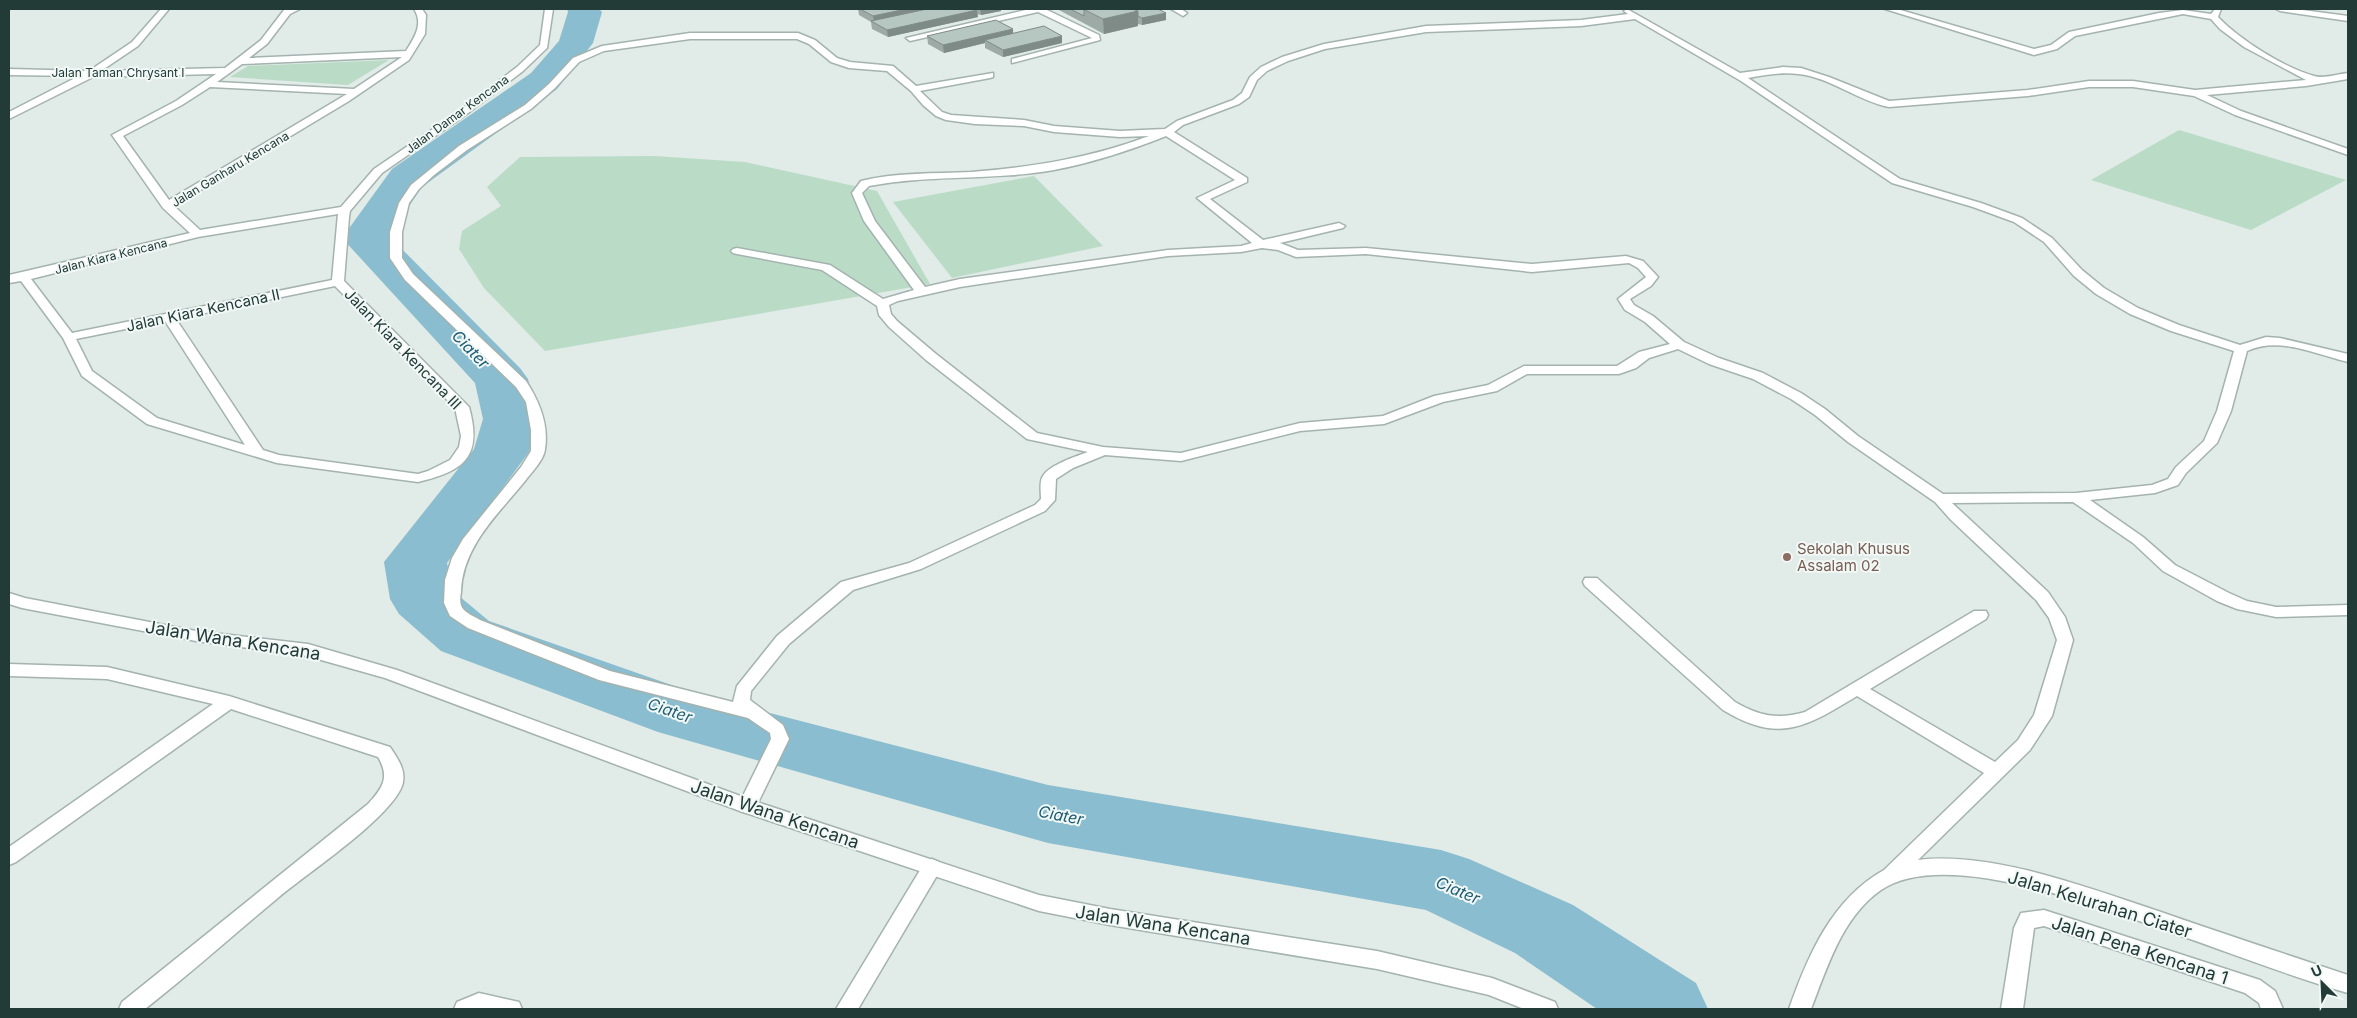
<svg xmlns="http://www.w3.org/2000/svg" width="2357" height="1018" viewBox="0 0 2357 1018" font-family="Inter,sans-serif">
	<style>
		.green { fill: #badcc7 }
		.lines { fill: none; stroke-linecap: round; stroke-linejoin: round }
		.river { fill: #8abdcf; fill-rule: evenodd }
		.minor-casing { stroke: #a4b3af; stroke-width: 3 }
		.tertiary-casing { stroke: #a4b3af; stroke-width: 3 }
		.minor { fill: #fff; fill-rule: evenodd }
		.tertiary { fill: #fff; fill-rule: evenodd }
		.wall { fill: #9daaa6 }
		.shaded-wall { fill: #7f8b87 }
		.building { fill: #b6c6c1; stroke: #7f8b87 }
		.education-dot { fill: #8d6e63; stroke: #f1f8f5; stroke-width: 2 }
		.labels { text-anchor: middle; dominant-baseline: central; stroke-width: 4; stroke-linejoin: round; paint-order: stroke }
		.far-street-label { font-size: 12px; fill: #223b37; stroke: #f1f8f5 }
		.street-label { font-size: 15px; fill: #223b37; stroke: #f1f8f5 }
		.education-label { font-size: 15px; fill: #785e54; stroke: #f1f8f5; text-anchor: start }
		.water-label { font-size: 16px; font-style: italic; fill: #1e5d75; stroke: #f1f8f5 }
		.near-street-label { font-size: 18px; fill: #223b37; stroke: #f1f8f5 }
	</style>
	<rect width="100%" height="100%" fill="#e1ebe7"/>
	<g class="green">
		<polygon points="389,60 348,85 230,77 248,66"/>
		<polygon points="2179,130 2346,180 2251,230 2091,180"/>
		<polygon points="654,156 745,162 877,191 930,284 545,351 484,288 459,249 462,231 501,206 487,187 520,157"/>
		<polygon points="1034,176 1103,246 952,278 893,202"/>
	</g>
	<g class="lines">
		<polygon class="river" points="567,9 599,9 602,12 593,43 557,89 422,187 389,236 520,368 528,379 539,419 529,452 447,563 453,591 489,621 700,695 1048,785 1441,850 1469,859 1573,905 1696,983 1708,1009 1597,1009 1515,953 1426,910 1048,843 658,732 441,651 399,614 390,599 384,562 474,449 483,419 475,383 342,238 392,169 531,73 559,41 568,12"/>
		<g class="minor-casing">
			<g id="minor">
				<path d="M 161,9 L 169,9 L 138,46 L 101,71 L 225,68 L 261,40 L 284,10 L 300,9 L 290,14 L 267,44 L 249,58 L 406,51 C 414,38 424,24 414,9 L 422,9 L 426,15 L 425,34 L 409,60 L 349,101 L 174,206 L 200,230 L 341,207 L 374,169 L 458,112 L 517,67 L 540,45 L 545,9 L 553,9 L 547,48 L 523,71 L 464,116 L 382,173 L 350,211 L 349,217 L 344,281 L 469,407 C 483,457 464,471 418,482 L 277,463 L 147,424 L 82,376 L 63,338 L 21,281 L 9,283 L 9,275 L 190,233 L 163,208 L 112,135 L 176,101 L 216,74 L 93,77 L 9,119 L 9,112 L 79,76 L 9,75 L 9,69 L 89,71 L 132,42 ZM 402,57 L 354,89 L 217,82 L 242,64 ZM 210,87 L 347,94 L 169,200 L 123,136 L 182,105 ZM 338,214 L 332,280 L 72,333 L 31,279 L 198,237 ZM 335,286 L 455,408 L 461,436 L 459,447 L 450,460 L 428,471 L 418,474 L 279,455 L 263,450 L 176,319 ZM 165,321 L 245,445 L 157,418 L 92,371 L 76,339 Z"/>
				<polygon points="1030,9 1045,9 1099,35 1100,40 1012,63 1012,59 1092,38 1038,12 910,41 906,38"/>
				<polygon points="1171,9 1181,9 1187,13 1183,16"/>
				<path d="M 1627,9 L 1740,73 L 1783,67 L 1801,68 L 1829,77 L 1889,101 L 2028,90 L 2089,81 L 2133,81 L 2195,90 L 2306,80 L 2244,47 L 2220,29 L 2211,19 L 2183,14 L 2075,36 L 2057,49 L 2034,55 L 1885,9 L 1897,9 L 2034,49 L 2051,45 L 2069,32 L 2159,13 L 2183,10 L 2211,14 L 2215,9 L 2221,9 L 2218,17 C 2240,40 2283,67 2314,76 C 2323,79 2338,74 2348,73 L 2348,79 L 2306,86 L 2207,95 L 2241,111 L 2348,149 L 2348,155 L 2235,115 L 2194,96 L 2133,87 L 2089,87 L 2028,96 L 1889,107 C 1858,101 1830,77 1798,74 C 1781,72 1765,75 1748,78 L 1900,179 L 1981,203 L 2022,218 L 2052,238 L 2082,270 L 2104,288 L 2138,308 L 2179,325 L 2240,345 L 2266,337 L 2280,338 L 2348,354 L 2348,362 C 2315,354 2280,336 2247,351 L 2231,411 L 2217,443 L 2186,473 L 2178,485 L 2155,493 L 2090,500 L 2143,537 L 2175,565 L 2229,593 L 2247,601 L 2276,607 L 2348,605 L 2348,615 L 2276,617 L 2237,609 L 2217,601 L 2163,571 L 2133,543 L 2073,502 L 1952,503 L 2048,592 L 2065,617 L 2073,640 L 2052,716 L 2030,750 L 1918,860 C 1992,851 2088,888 2158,911 C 2221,933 2285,954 2348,975 L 2348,993 C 2289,976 2231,953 2173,933 C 2103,909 1947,846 1881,890 C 1842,917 1827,968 1811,1009 L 1789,1009 C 1808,955 1832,899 1884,870 L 1984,773 L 1857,696 C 1806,727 1779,744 1723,710 L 1585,586 L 1583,582 L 1585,578 L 1597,578 L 1735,702 C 1759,716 1778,720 1805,712 L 1974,611 L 1986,611 L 1988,615 L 1986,619 L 1870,689 L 1995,762 L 2018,740 L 2034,715 L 2057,640 L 2049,618 L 2036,600 L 1951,520 L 1935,502 L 1848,442 L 1815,415 L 1791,399 L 1753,379 L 1709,364 L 1678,349 L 1649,358 L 1636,368 L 1619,374 L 1527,374 L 1497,391 L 1443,402 L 1384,424 L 1300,431 L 1181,461 L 1105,455 L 1073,468 L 1056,479 L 1055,500 L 1045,511 L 921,569 L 853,590 L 789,644 L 751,691 L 750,700 L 783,725 L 789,739 L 754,811 L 747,813 L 740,811 L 738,806 L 771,739 L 770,733 L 748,718 L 599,680 L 468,628 L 450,616 L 444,603 L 445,580 L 452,558 L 463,539 L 521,467 L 531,451 L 531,430 L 526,402 L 516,387 L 405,280 L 390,258 L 390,232 L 399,203 L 411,185 L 459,146 L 525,105 L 549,84 L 573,58 L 602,46 L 690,33 L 798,33 L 815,40 L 837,58 L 850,62 L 893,66 L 916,86 L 993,73 L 993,77 L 990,78 L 920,91 L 942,112 L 951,115 L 1024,120 L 1054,126 L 1120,131 L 1165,129 L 1177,121 L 1233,100 L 1242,93 L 1250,77 L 1261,67 L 1282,57 L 1324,44 L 1426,26 L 1581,20 L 1628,14 L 1624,11 ZM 1635,19 L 1741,81 L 1892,183 L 1973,207 L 2014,222 L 2044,242 L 2074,276 L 2096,294 L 2130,314 L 2171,331 L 2234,351 L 2217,411 L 2204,441 L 2176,467 L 2168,479 L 2152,485 L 2076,493 L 1943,494 L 1858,436 L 1825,409 L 1801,393 L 1763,373 L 1719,358 L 1684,342 L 1653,316 L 1634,305 L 1630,299 L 1651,286 L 1658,277 L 1643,261 L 1626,256 L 1532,264 L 1366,248 L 1298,250 L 1280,243 L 1343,228 L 1345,226 L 1339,223 L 1263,240 L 1210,199 L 1247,182 L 1247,178 L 1174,132 L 1183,125 L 1239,104 L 1249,97 L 1257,80 L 1267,71 L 1288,61 L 1325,49 L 1426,32 L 1581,26 ZM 690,39 L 797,39 L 809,44 L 831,62 L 849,68 L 887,71 L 911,91 L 923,105 L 936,116 L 946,120 L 975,124 L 1024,126 L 1054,132 L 1120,137 L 1149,136 C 1092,158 1032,167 971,172 C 933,174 898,172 861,181 L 852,193 L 864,221 L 914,290 L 883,299 L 830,265 L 737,248 L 733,249 L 731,251 L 733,253 L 737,254 L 822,270 L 877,306 L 879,315 L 889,327 L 926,360 L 1027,439 L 1088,452 C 1077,456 1049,465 1043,476 C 1039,481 1041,493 1041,499 L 1035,505 L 909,563 L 841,582 L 777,636 L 737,686 L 733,702 L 610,671 L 480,620 C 475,617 468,614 464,610 C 459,605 460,598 461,592 C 462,547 498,514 525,481 C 531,473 544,460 545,449 C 549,424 539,401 526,381 L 413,274 L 402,258 L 402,232 L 409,203 L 419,189 L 434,175 L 467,150 L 531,109 L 555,88 L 579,62 L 604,51 ZM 1166,136 L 1235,180 L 1197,198 L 1252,243 L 1241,246 L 1168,250 L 960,279 L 925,287 L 875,221 L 862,193 L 869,186 C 930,174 992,181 1054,170 C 1091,163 1131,150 1166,136 ZM 1262,248 L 1278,250 L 1296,257 L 1366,254 L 1532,272 L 1629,263 L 1638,268 L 1646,277 L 1618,299 L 1625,310 L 1645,322 L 1670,344 L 1639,352 L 1617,366 L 1524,366 L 1488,385 L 1434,396 L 1383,416 L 1300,423 L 1181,453 L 1103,447 L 1037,433 L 936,354 L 897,321 L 891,314 L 889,305 L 898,301 L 960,287 L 1168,256 L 1241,252 Z"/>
				<polygon points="2276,9 2295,9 2348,16 2348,21 2280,11"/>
				<path d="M 9,664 L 107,667 L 229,696 L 390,747 C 398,759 407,771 402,786 C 389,819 309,872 279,897 C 234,934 191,973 145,1009 L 119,1009 L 122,1002 L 368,804 C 383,788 390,777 378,757 L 231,709 L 16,862 L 9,865 L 9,847 L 213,704 L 107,679 L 9,676 Z"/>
				<polygon points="932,859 939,862 942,867 858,1009 836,1009 925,862"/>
				<polygon points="2044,910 2260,980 2275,991 2283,1009 2261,1009 2259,1003 2245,993 2044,926 2034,928 2023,1009 2001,1009 2014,928 2021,913"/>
				<polygon points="479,993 519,1002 522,1009 454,1009 457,1002"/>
			</g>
		</g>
		<g class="tertiary-casing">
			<polygon id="tertiary" points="9,593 25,598 196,631 308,644 397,670 754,801 1039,895 1110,909 1377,951 1492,978 1555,1002 1558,1009 1524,1009 1489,995 1377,969 1110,925 1039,911 740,811 385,678 307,656 196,641 22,608 9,604"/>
		</g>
		<use href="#minor" class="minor"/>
		<use href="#tertiary" class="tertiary"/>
	</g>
	<g class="wall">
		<polygon points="858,9 1001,9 1001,11 981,15 977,14 978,17 888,37 872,29 871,22 859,15"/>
		<polygon points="1057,9 1158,9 1166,13 1166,20 1142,25 1138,24 1138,26 1104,34"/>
		<polygon points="1013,33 1062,43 1003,57 985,48 985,43 944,53 928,44 927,36"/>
	</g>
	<g class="shaded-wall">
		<polygon points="906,9 940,9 874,22 873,16"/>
		<polygon points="980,9 1001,9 1001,11 981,15"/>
		<polygon points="977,10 978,17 888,37 887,30"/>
		<polygon points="1138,11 1138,26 1104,34 1103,19"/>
		<polygon points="1166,13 1166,20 1142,25 1142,18"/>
		<polygon points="1013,29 1013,36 985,40 985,43 944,53 943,45"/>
		<polygon points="1062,36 1062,43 1003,57 1003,50"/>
	</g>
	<g class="building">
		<polygon points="860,9 906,9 873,16"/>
		<polygon points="927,9 975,9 977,10 887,30 871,21"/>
		<polygon points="1070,9 1084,9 1084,16"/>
		<polygon points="1083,9 1133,9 1138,11 1103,19"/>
		<polygon points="1133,9 1158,9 1166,13 1142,18 1138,16 1138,11"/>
		<polygon points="996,20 1013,29 943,45 927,36"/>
		<polygon points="1044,26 1062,36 1003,50 985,40"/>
	</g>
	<circle class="education-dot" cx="1787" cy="557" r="5"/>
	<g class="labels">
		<g class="far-street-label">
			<text x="118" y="72">Jalan Taman Chrysant I</text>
			<text transform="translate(457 114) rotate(-36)">Jalan Damar Kencana</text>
			<text transform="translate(230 169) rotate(-31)">Jalan Ganharu Kencana</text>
			<text transform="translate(111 256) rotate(-14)">Jalan Kiara Kencana</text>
		</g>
		<g class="street-label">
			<text transform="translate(203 310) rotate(-12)">Jalan Kiara Kencana II</text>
			<text transform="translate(403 349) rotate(46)">Jalan Kiara Kencana III</text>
		</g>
		<g class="education-label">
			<text x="1797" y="548">Sekolah Khusus<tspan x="1797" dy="17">Assalam 02</tspan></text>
		</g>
		<g class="water-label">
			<text transform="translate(471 349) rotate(46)">Ciater</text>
			<text transform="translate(670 710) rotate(19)">Ciater</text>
			<text transform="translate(1061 815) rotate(11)">Ciater</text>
			<text transform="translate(1458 890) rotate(23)">Ciater</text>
		</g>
		<g class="near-street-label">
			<text transform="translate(233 640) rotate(9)">Jalan Wana Kencana</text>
			<text transform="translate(775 814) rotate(19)">Jalan Wana Kencana</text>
			<text transform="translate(2100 904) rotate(17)">Jalan Kelurahan Ciater</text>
			<text transform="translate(1163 925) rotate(9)">Jalan Wana Kencana</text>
			<text transform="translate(2140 950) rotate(18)">Jalan Pena Kencana 1</text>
		</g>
	</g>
	<rect width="2357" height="1018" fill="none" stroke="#223b37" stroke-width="20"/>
	<g transform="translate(2322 983) rotate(336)" stroke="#f1f8f5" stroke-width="4" paint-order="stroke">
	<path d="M0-4L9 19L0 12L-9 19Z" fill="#223b37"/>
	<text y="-8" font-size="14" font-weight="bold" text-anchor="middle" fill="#223b37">U</text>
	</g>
</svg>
